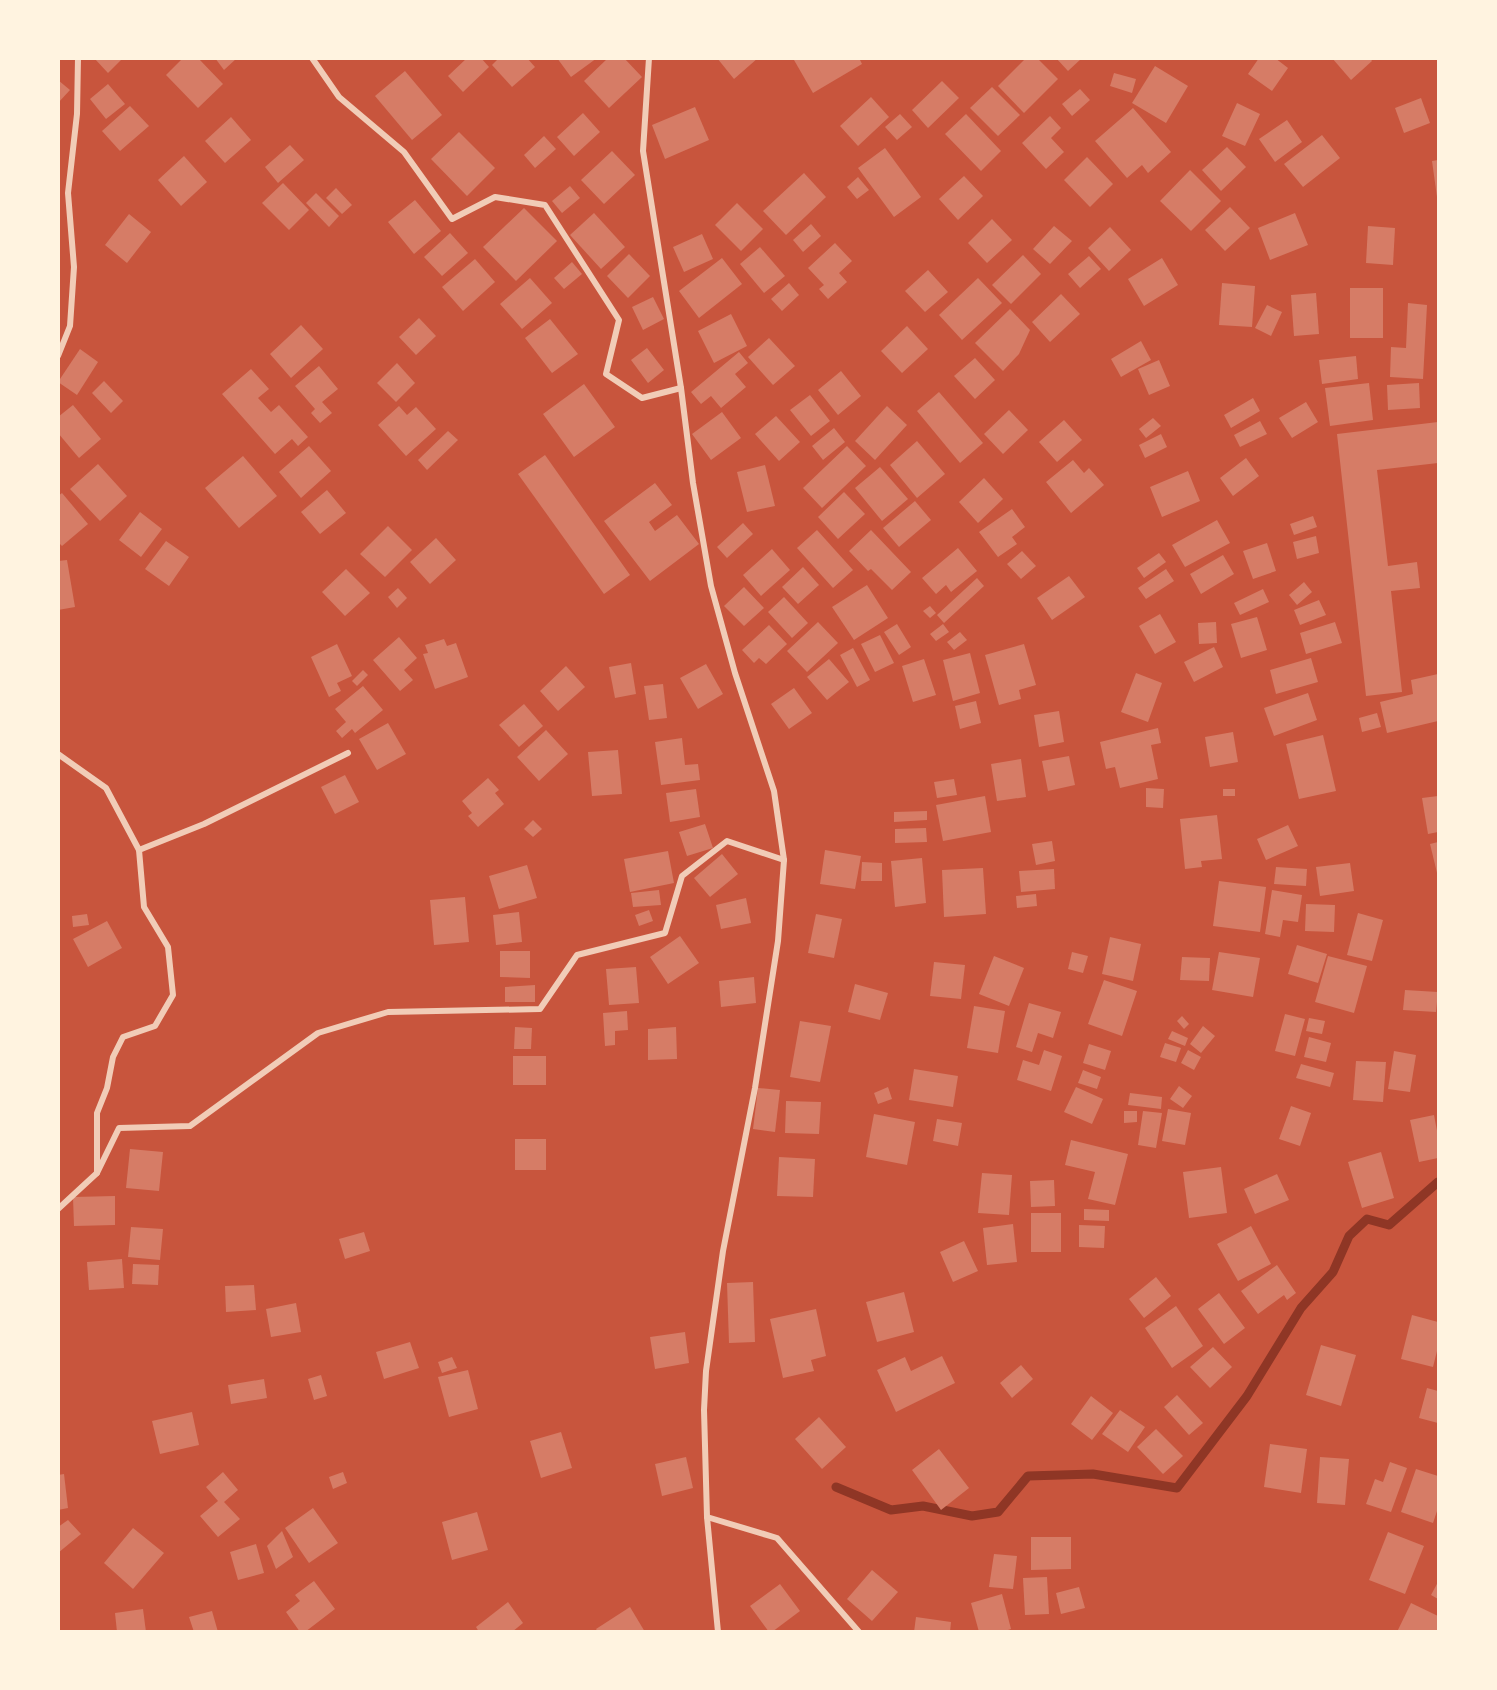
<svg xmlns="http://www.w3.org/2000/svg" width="1497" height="1690" viewBox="0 0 1497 1690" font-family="'Fira Sans',sans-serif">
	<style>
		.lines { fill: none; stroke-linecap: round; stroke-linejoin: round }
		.stream { stroke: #8f3625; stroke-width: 9 }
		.building { fill: #d67c66 }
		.minor { stroke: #f1ccb7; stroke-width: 6 }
	</style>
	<rect width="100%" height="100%" fill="#c8553d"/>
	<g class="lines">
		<polyline class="stream" points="836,1487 891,1510 923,1506 972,1516 998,1512 1028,1476 1093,1474 1177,1488 1247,1396 1301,1308 1333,1272 1349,1236 1367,1219 1389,1225 1438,1182"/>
	</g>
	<g class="building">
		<polygon points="94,58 123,58 108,73"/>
		<polygon points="183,58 198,58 223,84 198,108 166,75"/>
		<polygon points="215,58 237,58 224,70"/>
		<polygon points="467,58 481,58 489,67 463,92 448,76"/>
		<polygon points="499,58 527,58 535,67 512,87 492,65"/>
		<polygon points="557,58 597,58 571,77"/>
		<polygon points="608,58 624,58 642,77 609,108 584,81"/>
		<polygon points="717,58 758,58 734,79"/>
		<polygon points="797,58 859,58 862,64 813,93 794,60"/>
		<polygon points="1026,58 1037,58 1058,79 1024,113 998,86"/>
		<polygon points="1056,58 1082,58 1068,71"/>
		<polygon points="1259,58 1275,58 1288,68 1272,91 1248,74"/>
		<polygon points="1332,58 1370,58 1372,61 1351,80"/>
		<polygon points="1155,66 1188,86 1166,123 1132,103"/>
		<polygon points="405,71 442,115 412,140 375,96"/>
		<polygon points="1114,73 1136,79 1132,93 1110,86"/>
		<polygon points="58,80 70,90 58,103"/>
		<polygon points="942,81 959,98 928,128 912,110"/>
		<polygon points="108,84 125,104 106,119 90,99"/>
		<polygon points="992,87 1020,115 998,136 970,108"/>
		<polygon points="1080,89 1090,100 1072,116 1062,104"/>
		<polygon points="871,97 889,117 858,146 840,126"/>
		<polygon points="1421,98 1430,123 1404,133 1395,108"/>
		<polygon points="1237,103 1260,114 1245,146 1222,136"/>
		<polygon points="130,106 149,126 120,151 102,131"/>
		<polygon points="695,107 709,140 665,159 652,125"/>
		<polygon points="1133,108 1171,152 1148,173 1142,165 1127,178 1095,141"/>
		<polygon points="583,113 600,132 574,156 557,137"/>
		<polygon points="900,114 912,127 897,140 885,127"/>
		<polygon points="966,114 1001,151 981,171 945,134"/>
		<polygon points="1050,116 1061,128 1051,138 1064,152 1046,169 1022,143"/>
		<polygon points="231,117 251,140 225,163 205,141"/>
		<polygon points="1287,120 1302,142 1275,162 1259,139"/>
		<polygon points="459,132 495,168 467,196 431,159"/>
		<polygon points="1322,135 1340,158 1303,187 1284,164"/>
		<polygon points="544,136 556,149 535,168 524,155"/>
		<polygon points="290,145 304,160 278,183 265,167"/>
		<polygon points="1227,147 1246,167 1221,191 1202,170"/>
		<polygon points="885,148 921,197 894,217 858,168"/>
		<polygon points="612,151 635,175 604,204 581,180"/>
		<polygon points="184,156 207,182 181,206 158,180"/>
		<polygon points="1087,157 1113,184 1090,207 1064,180"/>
		<polygon points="1438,160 1438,196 1437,197 1432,161"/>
		<polygon points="1190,170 1221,201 1191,231 1160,201"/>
		<polygon points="804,173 826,197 786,235 763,211"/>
		<polygon points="964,176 983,196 958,220 939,199"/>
		<polygon points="858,177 869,190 857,199 847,187"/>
		<polygon points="283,183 309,210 289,230 262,203"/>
		<polygon points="570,186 580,198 562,213 552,201"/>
		<polygon points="336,188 352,205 342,214 326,198"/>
		<polygon points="316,193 339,216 329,227 306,203"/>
		<polygon points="415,200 441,231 414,254 388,222"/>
		<polygon points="737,203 763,229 741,251 715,225"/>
		<polygon points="1230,207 1250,228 1225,251 1205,230"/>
		<polygon points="524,208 557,241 516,281 483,247"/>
		<polygon points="594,213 625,247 601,269 570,235"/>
		<polygon points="1295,213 1308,245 1270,260 1258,228"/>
		<polygon points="129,214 151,232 127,263 105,245"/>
		<polygon points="992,219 1012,240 987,263 968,243"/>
		<polygon points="811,224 821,236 803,252 793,240"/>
		<polygon points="1054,226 1072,241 1050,264 1033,249"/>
		<polygon points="1368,226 1395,228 1393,265 1366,263"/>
		<polygon points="1110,227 1131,250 1109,271 1088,248"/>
		<polygon points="450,233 468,253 442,276 424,257"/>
		<polygon points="702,234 713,259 684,272 673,247"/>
		<polygon points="835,243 852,261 839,273 847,282 828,299 819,289 824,285 808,268"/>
		<polygon points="760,247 785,276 764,293 740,264"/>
		<polygon points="629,254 650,276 628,298 607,276"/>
		<polygon points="1023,255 1041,274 1011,304 992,285"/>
		<polygon points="1089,256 1101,269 1080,288 1068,274"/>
		<polygon points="722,258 742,284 699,318 679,291"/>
		<polygon points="1162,258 1178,285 1144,306 1128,279"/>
		<polygon points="475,259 495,282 463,311 442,287"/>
		<polygon points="572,262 582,274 564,289 554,278"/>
		<polygon points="928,270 948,292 925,312 905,291"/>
		<polygon points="530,278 552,303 522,329 500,304"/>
		<polygon points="978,278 1002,303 962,340 939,315"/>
		<polygon points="789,283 799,295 782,311 771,299"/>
		<polygon points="1222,283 1255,286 1252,327 1219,325"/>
		<rect x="1350" y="288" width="33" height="50"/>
		<polygon points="1316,293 1319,334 1294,336 1291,295"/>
		<polygon points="1061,294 1080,314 1050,342 1032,322"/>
		<polygon points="653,297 664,319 643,330 632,307"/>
		<polygon points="1408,303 1427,305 1423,379 1390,377 1391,347 1406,348"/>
		<polygon points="1267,305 1282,312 1271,336 1255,328"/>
		<polygon points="1010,309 1030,330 1019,354 1003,371 975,343"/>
		<polygon points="731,314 747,346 714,363 698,331"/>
		<polygon points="419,318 436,336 416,355 399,337"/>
		<polygon points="550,319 578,354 552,373 525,338"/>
		<polygon points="301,325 323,349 291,378 270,354"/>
		<polygon points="907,326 928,349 902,373 881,351"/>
		<polygon points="769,338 795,366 773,385 748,357"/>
		<polygon points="1141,341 1151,360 1121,377 1111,359"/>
		<polygon points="647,348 664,370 648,383 631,360"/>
		<polygon points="80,349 98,362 77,395 58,382"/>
		<polygon points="739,352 748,363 735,374 746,387 721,408 711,396 701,404 691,392"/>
		<polygon points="1356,356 1358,379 1322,384 1319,360"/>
		<polygon points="975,358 995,380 975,399 954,376"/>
		<polygon points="1159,360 1170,386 1149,395 1138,369"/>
		<polygon points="397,363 415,383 396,402 377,383"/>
		<polygon points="319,366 338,389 322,402 332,413 320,423 311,413 315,409 295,386"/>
		<polygon points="251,369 269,389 258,398 271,412 279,405 308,437 298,446 292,439 275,454 222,394"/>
		<polygon points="841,371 861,396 838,415 818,390"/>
		<polygon points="104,381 123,401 111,413 92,393"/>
		<polygon points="1369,383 1373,420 1330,426 1325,388"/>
		<polygon points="1419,383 1420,408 1388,410 1387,385"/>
		<polygon points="584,384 615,427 574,457 543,414"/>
		<polygon points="939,392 983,443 960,463 917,411"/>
		<polygon points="810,395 830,421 811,436 790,410"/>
		<polygon points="1253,398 1260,411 1231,428 1224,415"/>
		<polygon points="1306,402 1318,422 1292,438 1279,418"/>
		<polygon points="73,405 101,439 79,458 58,433 58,417"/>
		<polygon points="399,406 407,415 416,407 436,429 406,456 378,425"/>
		<polygon points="887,406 907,425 875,460 855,441"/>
		<polygon points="1009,410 1028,430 1003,454 984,434"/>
		<polygon points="722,412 741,438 711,460 692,434"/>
		<polygon points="776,416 800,442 779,461 755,434"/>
		<polygon points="1153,418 1161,426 1146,438 1139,429"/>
		<polygon points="1064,420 1082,440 1057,462 1039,442"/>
		<polygon points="1260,421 1267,434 1240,447 1234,435"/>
		<polygon points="1438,422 1438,463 1377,470 1388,566 1417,562 1420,588 1391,591 1402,692 1366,696 1337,434"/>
		<polygon points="834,428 845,442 823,460 812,446"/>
		<polygon points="448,431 458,440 427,470 418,460"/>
		<polygon points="1161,434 1167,447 1145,458 1139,445"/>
		<polygon points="917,441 945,474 917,498 890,465"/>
		<polygon points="309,446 331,471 301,498 279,472"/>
		<polygon points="847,446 866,466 822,508 803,488"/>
		<polygon points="545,455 630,575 604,594 518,474"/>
		<polygon points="243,456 277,496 239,528 205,488"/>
		<polygon points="1246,458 1259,476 1233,496 1220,478"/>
		<polygon points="1073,460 1084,473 1089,468 1104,485 1071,513 1046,482"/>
		<polygon points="98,464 127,496 100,521 70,489"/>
		<polygon points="765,465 775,506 747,512 737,472"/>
		<polygon points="880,467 908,499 882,521 855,488"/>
		<polygon points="1188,471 1200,501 1162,517 1150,487"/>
		<polygon points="984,478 1003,499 978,523 959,502"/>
		<polygon points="655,483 672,505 649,522 655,531 677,515 699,544 650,581 604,521"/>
		<polygon points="327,490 346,513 320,534 301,512"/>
		<polygon points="844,492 865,514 838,539 818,517"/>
		<polygon points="62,493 88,524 62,546 58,542 58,496"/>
		<polygon points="915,501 931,520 899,547 883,528"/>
		<polygon points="1012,509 1025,527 1012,537 1017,544 998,557 979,532"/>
		<polygon points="140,512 162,529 141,557 119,540"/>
		<polygon points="1313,516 1317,527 1294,535 1290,524"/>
		<polygon points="1217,520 1230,543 1185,567 1172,545"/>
		<polygon points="743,523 753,534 727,558 717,547"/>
		<polygon points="388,526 412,550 385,577 360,554"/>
		<polygon points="817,530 853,570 833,588 797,548"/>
		<polygon points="871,530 911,572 892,590 871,569 868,571 849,551"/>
		<polygon points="1316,536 1319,553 1297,559 1293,542"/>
		<polygon points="436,538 456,560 430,584 410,562"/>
		<polygon points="166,541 189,557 169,586 145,569"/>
		<polygon points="1267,543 1276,571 1253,579 1243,551"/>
		<polygon points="958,548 977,571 951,592 946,585 936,594 922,578"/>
		<polygon points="772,549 790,570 761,596 743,575"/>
		<polygon points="1022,551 1036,566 1021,579 1007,564"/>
		<polygon points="1159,553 1166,562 1144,578 1137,568"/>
		<polygon points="1223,555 1234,574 1201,594 1190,574"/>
		<polygon points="67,560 75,607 58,610 58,561"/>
		<polygon points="803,567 819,585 798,604 782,587"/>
		<polygon points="346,569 370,593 345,616 322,592"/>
		<polygon points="1166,569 1174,581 1146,599 1138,588"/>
		<polygon points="1069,576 1085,597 1052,620 1037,598"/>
		<polygon points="977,578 984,586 944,623 937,615"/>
		<polygon points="1304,582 1312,592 1297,605 1289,595"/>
		<polygon points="867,585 888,618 854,640 832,607"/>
		<polygon points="744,587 764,608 744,626 724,606"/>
		<polygon points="398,588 407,598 397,608 388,597"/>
		<polygon points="1263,589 1269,602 1240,615 1234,603"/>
		<polygon points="784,597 808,623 792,638 768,612"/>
		<polygon points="1319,600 1326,615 1300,625 1294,610"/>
		<polygon points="930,606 936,613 930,618 923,611"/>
		<polygon points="1160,614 1176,642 1155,654 1139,626"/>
		<polygon points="1257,617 1267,650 1241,658 1231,624"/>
		<polygon points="818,622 838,643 807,672 787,651"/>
		<polygon points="1216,622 1217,643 1199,644 1198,623"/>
		<polygon points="1335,622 1342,643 1306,654 1300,633"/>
		<polygon points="897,624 911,647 899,655 884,632"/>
		<polygon points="943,624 949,632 936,641 930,634"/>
		<polygon points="769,625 787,644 766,664 759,658 754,663 742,650"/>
		<polygon points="960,632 967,640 954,650 947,642"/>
		<polygon points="880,635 894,663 875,672 861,644"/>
		<polygon points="399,637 417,658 404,670 413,680 400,691 373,660"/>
		<polygon points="444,639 447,646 456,643 468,677 435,689 423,654 428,653 425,645"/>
		<polygon points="337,644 352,676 337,683 341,691 329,697 311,657"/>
		<polygon points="1024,644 1036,685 1019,690 1021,699 999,705 985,655"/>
		<polygon points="1214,647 1223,667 1194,682 1184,662"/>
		<polygon points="853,648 870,680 857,687 840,655"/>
		<polygon points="970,653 980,693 953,701 943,660"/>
		<polygon points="1311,658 1318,682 1276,694 1270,670"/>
		<polygon points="829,659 849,682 827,700 807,677"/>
		<polygon points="924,659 936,695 913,702 902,666"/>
		<polygon points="631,663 636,694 615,698 609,667"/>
		<polygon points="706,664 723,694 698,709 680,678"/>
		<polygon points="566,666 585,687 558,711 540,691"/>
		<polygon points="363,670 368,675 357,686 352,681"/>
		<polygon points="1136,673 1162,683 1148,722 1121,712"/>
		<polygon points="1438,674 1438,721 1387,733 1380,702 1413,694 1411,680"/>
		<polygon points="663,684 667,718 649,720 644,686"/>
		<polygon points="363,686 383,710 355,733 352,729 342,738 336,731 346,722 335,709"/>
		<polygon points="794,688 812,713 789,729 771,704"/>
		<polygon points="1308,693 1317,720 1274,736 1264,708"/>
		<polygon points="976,701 981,723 960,729 955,706"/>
		<polygon points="524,704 543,726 519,747 499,725"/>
		<polygon points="1059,711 1064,742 1039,747 1034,715"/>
		<polygon points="1377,713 1381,727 1362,732 1359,718"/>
		<polygon points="388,723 406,754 377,770 359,739"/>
		<polygon points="1158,728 1161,743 1151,745 1158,779 1120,788 1115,767 1106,769 1100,742"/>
		<polygon points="546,730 568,754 539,781 517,757"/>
		<polygon points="1233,732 1238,762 1210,767 1205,737"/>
		<polygon points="1323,735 1336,791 1299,799 1286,744"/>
		<polygon points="682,738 685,765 698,764 700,780 661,785 655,742"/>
		<polygon points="618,750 622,794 592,796 588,752"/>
		<polygon points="1069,756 1075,785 1048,791 1042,761"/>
		<polygon points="1021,759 1026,797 997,801 991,764"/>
		<polygon points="345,775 359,802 335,814 321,787"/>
		<polygon points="488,778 499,790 495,793 504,804 478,827 468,816 472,813 462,801"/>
		<polygon points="954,779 957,795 937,798 934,782"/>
		<polygon points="1146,788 1164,789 1163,808 1146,807"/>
		<polygon points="696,789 700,817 670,822 666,793"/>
		<rect x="1223" y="789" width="12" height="7"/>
		<polygon points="985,796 991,832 943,841 936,805"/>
		<polygon points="1438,796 1438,832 1428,834 1422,798"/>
		<polygon points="927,811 927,820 894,822 894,812"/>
		<polygon points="1217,815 1222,859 1201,861 1202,867 1185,869 1180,819"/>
		<polygon points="533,820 542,829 533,837 524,829"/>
		<polygon points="705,824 713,848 687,856 679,832"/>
		<polygon points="1288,825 1298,846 1266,860 1257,839"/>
		<polygon points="926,828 927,842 895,843 895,829"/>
		<polygon points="1052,841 1055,861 1036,865 1032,844"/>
		<polygon points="1438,842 1438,877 1430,844"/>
		<polygon points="825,850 861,856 855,889 820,884"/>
		<polygon points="668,851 674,883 630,892 624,859"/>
		<polygon points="722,854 738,874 710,897 694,878"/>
		<polygon points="922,858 926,903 895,907 891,861"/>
		<polygon points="862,862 882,863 882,881 861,881"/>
		<polygon points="1350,863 1354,891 1320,896 1316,867"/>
		<polygon points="527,865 537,898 499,909 489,876"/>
		<polygon points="1276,867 1307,869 1306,886 1274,884"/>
		<polygon points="983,868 986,914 944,917 942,870"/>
		<polygon points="1054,869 1055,889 1021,892 1019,871"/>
		<polygon points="1219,881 1266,887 1260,932 1213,926"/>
		<polygon points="659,890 661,905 633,907 631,893"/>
		<polygon points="1272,890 1302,895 1298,922 1283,920 1280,937 1265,934"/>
		<polygon points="1036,894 1037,906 1017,908 1016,896"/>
		<polygon points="465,897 469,942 434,945 430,900"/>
		<polygon points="746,898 751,923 721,929 716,905"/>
		<polygon points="1306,904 1335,905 1334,932 1305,931"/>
		<polygon points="649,910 653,921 639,926 635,915"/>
		<polygon points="519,912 522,942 496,945 493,915"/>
		<polygon points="1358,913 1383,920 1372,961 1347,955"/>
		<polygon points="87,914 89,925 73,927 72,916"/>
		<polygon points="816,914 842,919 834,958 808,953"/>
		<polygon points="107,921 122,948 88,967 73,939"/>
		<polygon points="680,936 699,963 668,984 650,957"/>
		<polygon points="1110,937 1141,944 1133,981 1102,974"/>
		<polygon points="1297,945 1327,954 1318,983 1288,974"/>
		<polygon points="500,951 530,951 530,978 500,977"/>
		<polygon points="1072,952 1088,956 1083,973 1068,969"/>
		<polygon points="1219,952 1260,958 1253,997 1212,990"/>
		<polygon points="994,956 1024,968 1009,1006 979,994"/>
		<polygon points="1328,956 1367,966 1354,1013 1315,1002"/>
		<polygon points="1182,957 1210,958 1209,981 1180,980"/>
		<polygon points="934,962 965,965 961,999 930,996"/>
		<polygon points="636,967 639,1003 609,1005 606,969"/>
		<polygon points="754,977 756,1003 721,1007 719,981"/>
		<polygon points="1104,980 1137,991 1122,1036 1088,1024"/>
		<polygon points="855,984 888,993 880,1020 848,1012"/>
		<polygon points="535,985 535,1002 505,1002 505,987"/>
		<polygon points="1405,990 1438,992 1436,1012 1403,1010"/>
		<polygon points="1029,1003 1061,1012 1053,1038 1038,1033 1032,1052 1016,1047"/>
		<polygon points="974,1006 1005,1011 998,1053 967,1048"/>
		<polygon points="627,1011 628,1030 615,1031 615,1045 605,1046 603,1013"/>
		<polygon points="1285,1014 1305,1019 1295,1056 1275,1051"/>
		<polygon points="1182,1016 1189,1024 1184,1029 1177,1021"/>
		<polygon points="1309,1018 1325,1021 1322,1034 1306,1031"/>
		<polygon points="800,1021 831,1026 820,1082 790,1077"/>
		<polygon points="1203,1026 1215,1036 1201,1053 1190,1044"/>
		<polygon points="515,1027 532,1028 531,1049 514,1049"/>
		<polygon points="676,1027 677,1059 648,1060 648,1029"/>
		<polygon points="1172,1031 1188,1038 1185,1046 1168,1039"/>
		<polygon points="1309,1037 1331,1043 1326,1062 1304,1057"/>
		<polygon points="1165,1043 1181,1048 1176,1062 1160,1057"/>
		<polygon points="1089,1044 1111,1051 1105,1070 1083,1063"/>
		<polygon points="1044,1050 1062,1056 1051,1091 1017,1080 1023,1060 1039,1065"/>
		<polygon points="1188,1050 1201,1057 1194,1070 1181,1063"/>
		<polygon points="1394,1051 1416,1055 1410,1092 1388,1089"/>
		<rect x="513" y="1056" width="33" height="29"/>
		<polygon points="1356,1061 1386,1062 1383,1102 1353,1100"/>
		<polygon points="1301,1064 1334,1073 1330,1087 1296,1078"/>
		<polygon points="914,1069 958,1076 953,1107 909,1100"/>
		<polygon points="1083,1070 1101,1077 1097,1089 1078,1083"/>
		<polygon points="1179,1086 1192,1096 1183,1108 1170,1099"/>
		<polygon points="888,1087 892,1099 878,1104 874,1093"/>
		<polygon points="1076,1087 1103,1099 1092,1124 1064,1112"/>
		<polygon points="758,1088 780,1090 775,1132 753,1129"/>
		<polygon points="1130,1093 1162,1097 1161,1109 1128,1105"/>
		<polygon points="786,1101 821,1102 819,1134 785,1133"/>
		<polygon points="1291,1106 1311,1113 1300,1146 1279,1139"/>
		<polygon points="1168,1109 1191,1113 1185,1145 1162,1141"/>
		<polygon points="1124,1111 1137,1111 1137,1122 1124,1123"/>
		<polygon points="1143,1111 1162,1113 1156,1148 1138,1145"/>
		<polygon points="874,1114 915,1122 907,1165 866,1157"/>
		<polygon points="1434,1115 1438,1136 1438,1158 1419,1162 1410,1120"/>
		<polygon points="937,1119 962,1123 958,1146 933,1141"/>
		<rect x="515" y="1139" width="31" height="31"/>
		<polygon points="1071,1140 1128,1154 1115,1205 1088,1199 1095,1172 1065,1165"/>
		<polygon points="130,1149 163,1152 159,1191 126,1188"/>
		<polygon points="1381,1152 1394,1198 1362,1208 1348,1162"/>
		<polygon points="779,1157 815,1159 813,1197 777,1196"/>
		<polygon points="1221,1167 1227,1213 1189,1218 1183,1172"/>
		<polygon points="982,1173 1012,1175 1009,1215 978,1213"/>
		<polygon points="1277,1174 1289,1200 1255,1214 1244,1189"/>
		<polygon points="1054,1180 1055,1206 1031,1207 1030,1181"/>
		<polygon points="115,1196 115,1225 74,1226 73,1197"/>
		<polygon points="1084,1209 1109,1210 1109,1221 1084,1220"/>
		<rect x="1031" y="1213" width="30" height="39"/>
		<polygon points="1013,1224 1017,1262 987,1265 983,1228"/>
		<polygon points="1079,1225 1105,1226 1104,1248 1079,1247"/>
		<polygon points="1251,1226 1271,1264 1238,1281 1217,1244"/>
		<polygon points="131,1227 163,1229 160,1260 128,1257"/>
		<polygon points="364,1232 370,1251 345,1259 339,1239"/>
		<polygon points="964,1241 978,1271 953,1282 940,1252"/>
		<polygon points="122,1259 124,1288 89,1290 87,1262"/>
		<polygon points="133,1264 159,1265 158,1285 132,1284"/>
		<polygon points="1277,1265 1296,1293 1287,1300 1284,1295 1258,1314 1241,1291"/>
		<polygon points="1156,1277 1171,1296 1144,1318 1129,1299"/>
		<polygon points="753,1282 755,1342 729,1343 727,1283"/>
		<polygon points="254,1285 256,1310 226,1312 225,1286"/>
		<polygon points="904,1292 914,1332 877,1342 866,1302"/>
		<polygon points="1219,1293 1245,1328 1224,1344 1198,1309"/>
		<polygon points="296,1303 301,1332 271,1337 266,1309"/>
		<polygon points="1176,1306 1203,1346 1172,1368 1145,1328"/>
		<polygon points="816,1309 826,1356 811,1360 814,1371 783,1378 770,1319"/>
		<polygon points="1412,1315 1438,1322 1438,1347 1433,1367 1401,1359"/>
		<polygon points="685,1332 689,1363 655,1369 650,1337"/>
		<polygon points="410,1342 419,1368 384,1379 376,1352"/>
		<polygon points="1321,1345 1356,1355 1341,1406 1306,1395"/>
		<polygon points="1213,1347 1232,1367 1210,1388 1190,1367"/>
		<polygon points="942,1356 955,1383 896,1412 877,1370 905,1357 911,1371"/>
		<polygon points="452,1357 457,1368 442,1373 438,1362"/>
		<polygon points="1021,1365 1033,1379 1012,1398 1000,1383"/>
		<polygon points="468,1370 478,1409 449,1417 438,1377"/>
		<polygon points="321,1375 327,1396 314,1400 308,1379"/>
		<polygon points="264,1379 267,1398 231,1404 228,1385"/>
		<polygon points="1427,1388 1438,1391 1438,1423 1419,1418"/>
		<polygon points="1177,1395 1203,1423 1189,1435 1164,1407"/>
		<polygon points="1091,1396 1113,1413 1092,1440 1071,1424"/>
		<polygon points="1120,1410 1145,1427 1128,1452 1102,1434"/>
		<polygon points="192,1412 199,1445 160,1454 152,1421"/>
		<polygon points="819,1417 846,1447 822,1469 795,1439"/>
		<polygon points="1156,1429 1183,1456 1163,1474 1137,1447"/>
		<polygon points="561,1432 572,1468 541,1478 530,1441"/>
		<polygon points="1270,1444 1307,1449 1301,1493 1264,1487"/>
		<polygon points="939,1449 969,1488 941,1510 912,1470"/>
		<polygon points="686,1457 693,1488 662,1496 655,1464"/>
		<polygon points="1320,1457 1349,1459 1345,1505 1317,1503"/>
		<polygon points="1390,1462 1407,1468 1391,1512 1366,1504 1375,1479 1383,1482"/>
		<polygon points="1416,1469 1438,1476 1438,1508 1433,1523 1401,1512"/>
		<polygon points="223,1472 238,1490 224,1502 240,1519 218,1537 200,1516 218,1501 206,1487"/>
		<polygon points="343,1472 347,1483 333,1489 329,1477"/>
		<polygon points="64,1474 68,1508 58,1510 58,1475"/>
		<polygon points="313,1508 338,1543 309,1563 285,1528"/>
		<polygon points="477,1512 488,1550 452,1560 442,1522"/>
		<polygon points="68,1520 81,1534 58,1553 58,1527"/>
		<polygon points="133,1528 164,1553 133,1589 104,1563"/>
		<polygon points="282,1531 293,1557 276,1569 267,1546"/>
		<polygon points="1388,1532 1424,1546 1405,1594 1369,1580"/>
		<polygon points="1031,1537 1071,1537 1071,1569 1031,1570"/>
		<polygon points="256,1544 264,1573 238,1580 230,1552"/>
		<polygon points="994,1554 1017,1556 1013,1589 989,1587"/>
		<polygon points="872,1570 898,1592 872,1621 847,1599"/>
		<polygon points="1047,1577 1049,1614 1025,1615 1023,1578"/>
		<polygon points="314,1581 335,1609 305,1632 300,1632 286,1612 300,1601 295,1595"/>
		<polygon points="1438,1582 1438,1599 1431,1595"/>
		<polygon points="780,1584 800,1611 772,1632 769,1632 750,1606"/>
		<polygon points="1079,1587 1085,1608 1061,1614 1056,1593"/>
		<polygon points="1002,1594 1011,1629 1002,1632 979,1632 971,1603"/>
		<polygon points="508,1602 523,1623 512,1632 479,1632 476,1627"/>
		<polygon points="1411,1603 1438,1616 1438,1632 1397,1632"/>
		<polygon points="630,1607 645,1632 598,1632 596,1629"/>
		<polygon points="143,1609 146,1632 117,1632 115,1613"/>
		<polygon points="212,1611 218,1632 194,1632 189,1617"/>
		<polygon points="916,1617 951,1622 950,1632 914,1632"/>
	</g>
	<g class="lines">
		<g class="minor">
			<polyline points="312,58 339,97 404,152 452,219 495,197 545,205 619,320 606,374 642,398 681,388"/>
			<polyline points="649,58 643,151 681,388 693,483 711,586 735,673 774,791 784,860 778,941 755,1088 723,1251 706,1371 704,1410 707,1517 718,1632"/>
			<polyline points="58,356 70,326 74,267 68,193 77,114 78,58"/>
			<polyline points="58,754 106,788 139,850 144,907 168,947 173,995 155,1026 123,1037 113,1057 107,1088 97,1113 97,1173 58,1209"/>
			<polyline points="139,850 204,824 348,753"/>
			<polyline points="97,1173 119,1128 190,1126 318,1033 388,1012 540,1009 577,955 665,933 682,876 727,841 784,860"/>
			<polyline points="707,1517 777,1538 859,1632"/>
		</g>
	</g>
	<rect width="1497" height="1690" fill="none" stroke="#fff3e0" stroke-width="120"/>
</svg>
